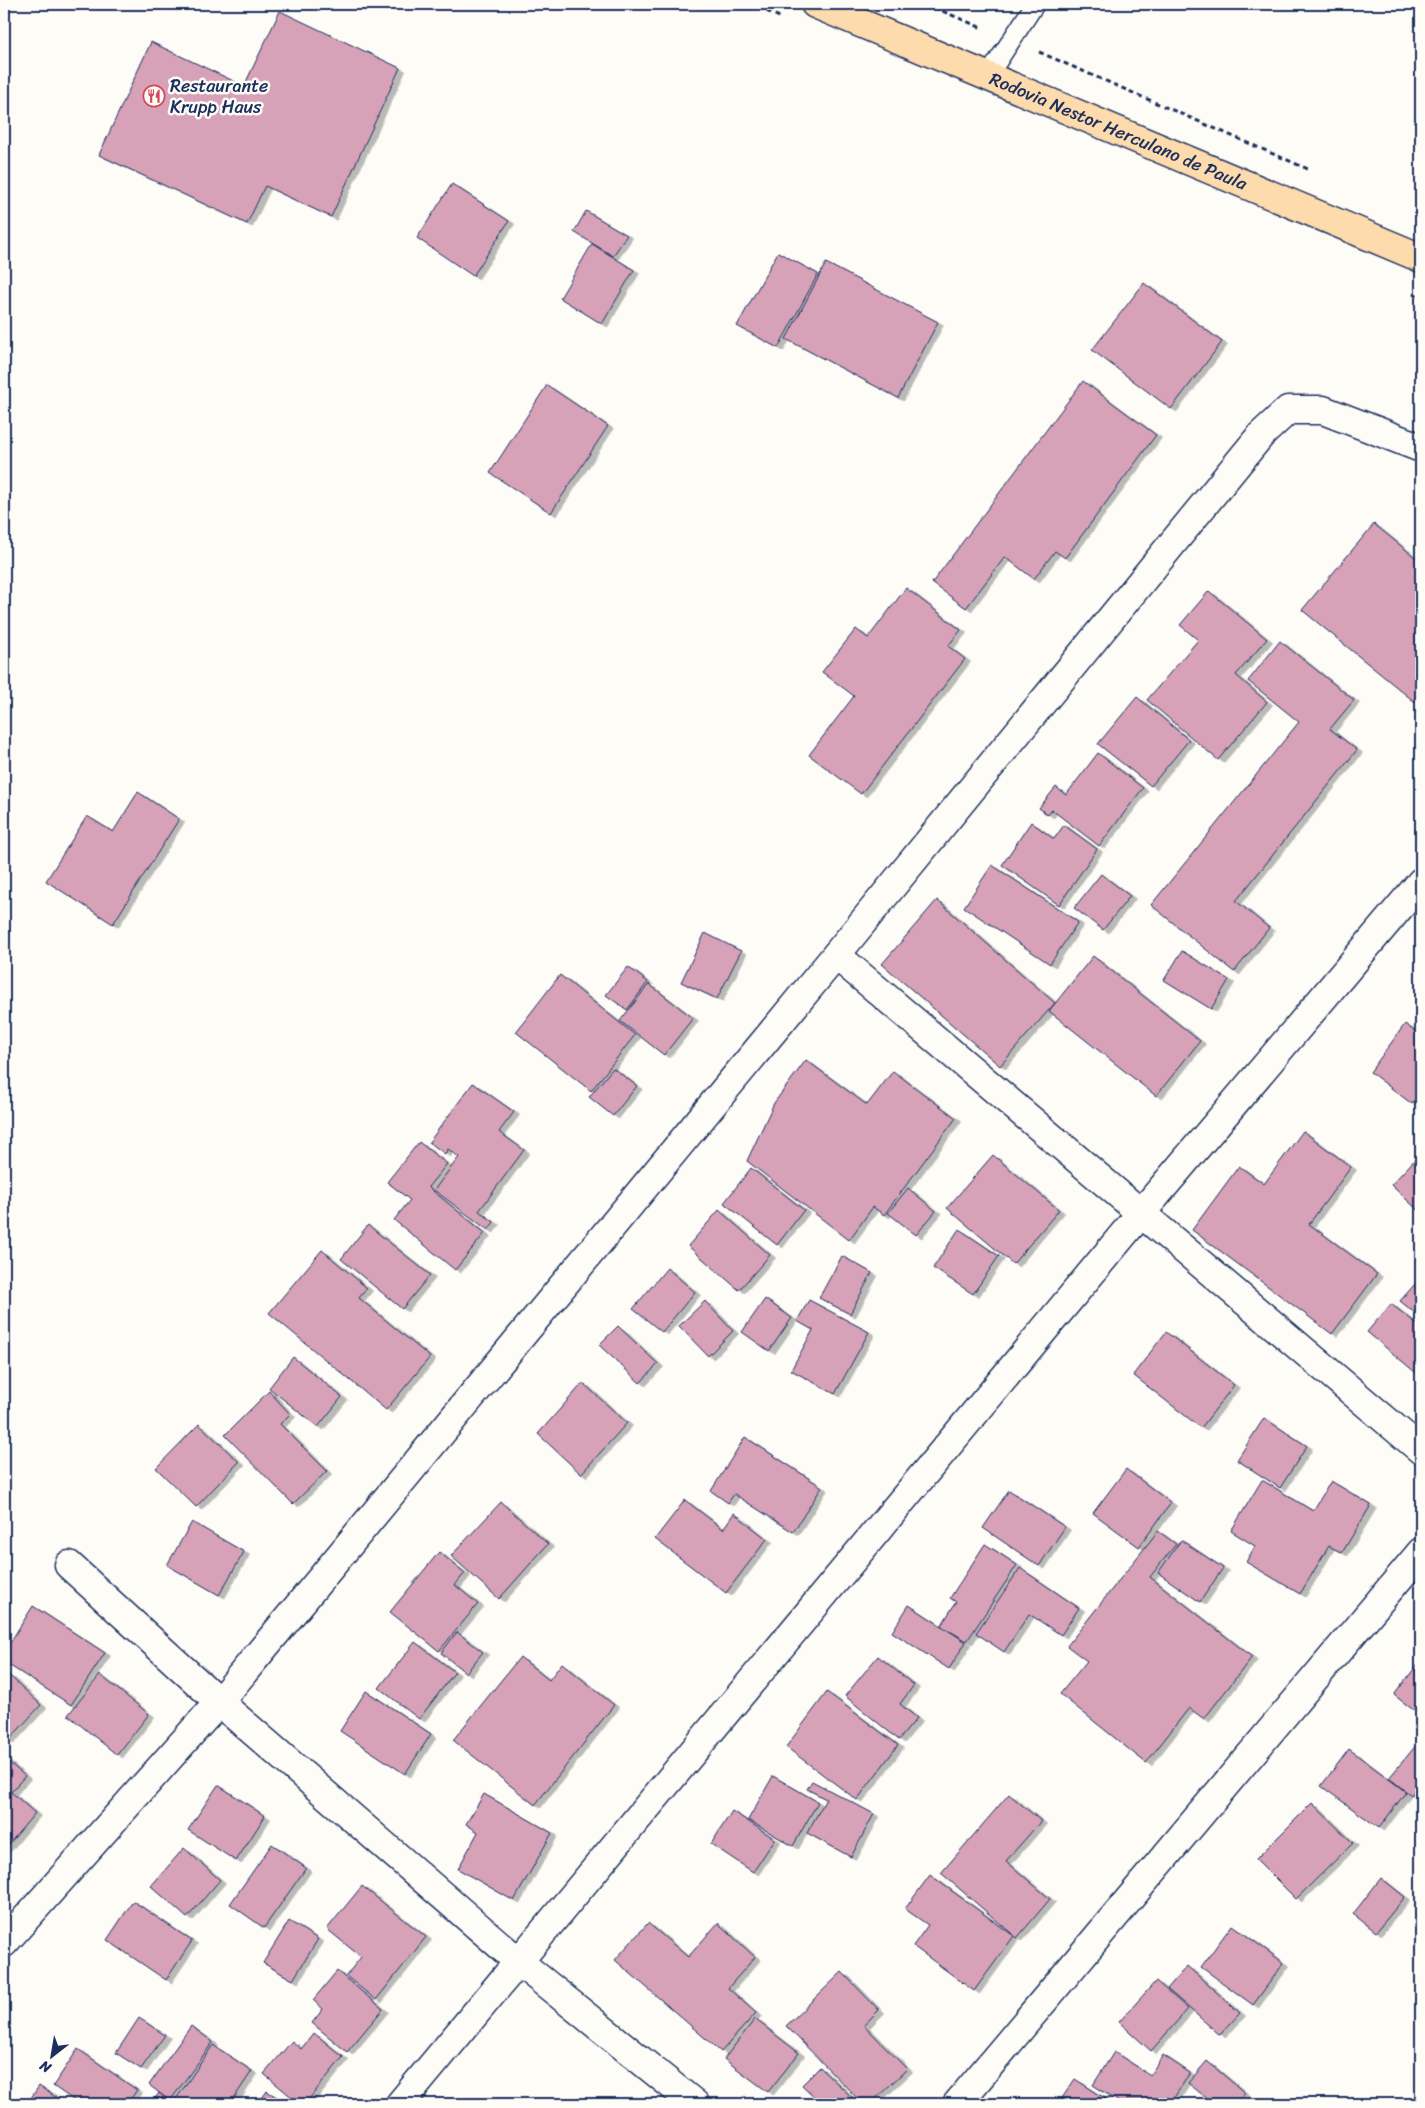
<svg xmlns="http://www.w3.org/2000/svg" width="1425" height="2108" viewBox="0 0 1425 2108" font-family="Sriracha,sans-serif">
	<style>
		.building { fill: #d7a1b8; stroke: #1b2f5e; filter: url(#shadow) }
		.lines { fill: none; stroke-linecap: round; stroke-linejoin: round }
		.service-casing { stroke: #1b2f5e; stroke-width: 21 }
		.minor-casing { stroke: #1b2f5e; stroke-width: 31 }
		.primary-casing { stroke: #1b2f5e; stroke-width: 31 }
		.path { stroke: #1b2f5e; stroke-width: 3; stroke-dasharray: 5 4; stroke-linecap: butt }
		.service { stroke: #fdfcf7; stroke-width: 18 }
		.minor { stroke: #fdfcf7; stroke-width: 28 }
		.primary { stroke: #fedbac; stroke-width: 28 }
		.labels { text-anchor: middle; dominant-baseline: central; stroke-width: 5; stroke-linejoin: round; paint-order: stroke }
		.poi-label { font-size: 18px; fill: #1b2f5e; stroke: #fdfcf7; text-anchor: start }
		.street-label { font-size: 18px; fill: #1b2f5e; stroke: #fdfcf7 }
	</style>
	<defs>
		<filter id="shadow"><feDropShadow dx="5.5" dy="3" stdDeviation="0" flood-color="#0004"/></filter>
	</defs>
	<rect width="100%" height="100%" fill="#fdfcf7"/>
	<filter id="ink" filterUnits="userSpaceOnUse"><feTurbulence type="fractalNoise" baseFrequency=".02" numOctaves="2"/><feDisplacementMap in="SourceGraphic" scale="10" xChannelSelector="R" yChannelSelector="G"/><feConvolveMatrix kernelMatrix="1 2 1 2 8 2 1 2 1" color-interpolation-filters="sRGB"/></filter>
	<g filter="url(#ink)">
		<g class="building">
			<polygon points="280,11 400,68 331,217 265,186 247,224 99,155 151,42 244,86"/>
			<polygon points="452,184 509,221 473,276 417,238"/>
			<polygon points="586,211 627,235 613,256 574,232"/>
			<polygon points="592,244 634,270 602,324 560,298"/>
			<polygon points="778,252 818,274 778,348 737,326"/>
			<polygon points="826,263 938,322 898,398 786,339"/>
			<polygon points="1144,283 1222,342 1171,409 1092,350"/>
			<polygon points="1083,381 1156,435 1065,558 1055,551 1034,579 1005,557 966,608 932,583"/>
			<polygon points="547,385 608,426 551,513 490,473"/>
			<polygon points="1374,524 1421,562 1421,707 1302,610"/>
			<polygon points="906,588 961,630 948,646 965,659 861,794 809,755 854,696 822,672 856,629 868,638"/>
			<polygon points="1209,591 1267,639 1236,675 1267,702 1218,760 1147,700 1198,640 1180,625"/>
			<polygon points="1280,641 1354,700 1330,729 1357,750 1236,901 1269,928 1234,972 1151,905 1299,722 1248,681"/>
			<polygon points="1137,697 1189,740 1151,786 1098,744"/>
			<polygon points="1098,753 1143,788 1099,846 1052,810 1048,815 1039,808 1056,787 1066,795"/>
			<polygon points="138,792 179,819 113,924 46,881 87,816 113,832"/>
			<polygon points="1031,822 1054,839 1064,825 1097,849 1059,905 1002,865"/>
			<polygon points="992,865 1078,922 1050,964 964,907"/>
			<polygon points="1101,874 1130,896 1103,930 1074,908"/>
			<polygon points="937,900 1055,1003 1000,1066 882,964"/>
			<polygon points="705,933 741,951 717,999 681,982"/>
			<polygon points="1182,951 1229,980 1211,1009 1164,980"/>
			<polygon points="1093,956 1200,1041 1156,1096 1049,1011"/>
			<polygon points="628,967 648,982 627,1010 606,995"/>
			<polygon points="560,975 635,1035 591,1091 516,1032"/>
			<polygon points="649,984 693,1018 664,1055 620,1021"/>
			<polygon points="1421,1019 1421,1029 1417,1026"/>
			<polygon points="1405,1024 1421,1036 1421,1092 1412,1104 1370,1072"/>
			<polygon points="806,1060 867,1105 893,1071 956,1118 884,1215 873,1207 849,1240 747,1161 774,1103"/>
			<polygon points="613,1068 637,1086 613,1116 589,1097"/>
			<polygon points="473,1083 514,1112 499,1132 524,1150 479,1211 494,1222 488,1230 434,1190 459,1157 448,1149 445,1154 429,1142"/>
			<polygon points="1303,1131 1351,1167 1309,1224 1377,1274 1332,1334 1192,1230 1239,1166 1264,1184"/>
			<polygon points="419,1142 447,1164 428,1187 485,1233 455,1270 394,1220 410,1200 387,1182"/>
			<polygon points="993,1155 1059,1210 1013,1264 947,1208"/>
			<polygon points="1419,1155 1421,1158 1421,1213 1391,1185"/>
			<polygon points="751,1168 804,1210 777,1245 724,1203"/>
			<polygon points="908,1188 936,1211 916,1235 888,1213"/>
			<polygon points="719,1210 770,1255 739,1290 688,1246"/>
			<polygon points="368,1225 430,1275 402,1309 341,1259"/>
			<polygon points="959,1229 999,1256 973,1294 933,1268"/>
			<polygon points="322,1250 367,1288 359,1298 430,1357 386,1410 269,1313"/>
			<polygon points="842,1256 872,1273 850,1314 819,1298"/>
			<polygon points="667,1268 695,1292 662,1332 633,1309"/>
			<polygon points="1415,1284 1421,1289 1421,1318 1400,1301"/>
			<polygon points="765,1299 792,1318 769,1351 742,1332"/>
			<polygon points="809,1300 869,1332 835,1394 791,1370 813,1330 797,1321"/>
			<polygon points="705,1301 733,1331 708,1356 679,1326"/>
			<polygon points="1391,1304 1421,1327 1421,1377 1367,1332"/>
			<polygon points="618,1326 658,1364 640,1383 599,1345"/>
			<polygon points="1166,1332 1234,1385 1201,1428 1133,1375"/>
			<polygon points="293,1357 342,1397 318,1427 269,1388"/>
			<polygon points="583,1383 627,1423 581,1474 538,1434"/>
			<polygon points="269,1391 290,1414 280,1424 327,1471 293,1504 225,1435"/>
			<polygon points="1264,1418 1307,1446 1280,1488 1237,1460"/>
			<polygon points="199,1424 239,1462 196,1507 156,1468"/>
			<polygon points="745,1437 822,1487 793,1532 734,1494 728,1503 711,1491"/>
			<polygon points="1126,1469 1171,1503 1139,1547 1093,1513"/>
			<polygon points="1262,1480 1313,1511 1331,1481 1371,1505 1342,1553 1329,1546 1300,1594 1246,1562 1255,1546 1231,1531"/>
			<polygon points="1009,1490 1065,1527 1039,1566 983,1528"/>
			<polygon points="685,1500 723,1529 734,1513 767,1539 726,1593 655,1539"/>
			<polygon points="501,1502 548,1544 499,1599 451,1556"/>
			<polygon points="192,1522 244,1552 219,1595 167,1565"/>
			<polygon points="1158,1531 1176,1544 1150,1577 1252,1657 1204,1719 1189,1708 1146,1763 1060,1694 1087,1661 1067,1646"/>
			<polygon points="1181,1540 1223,1568 1200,1602 1158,1573"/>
			<polygon points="985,1544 1017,1565 967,1641 941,1626 956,1602 950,1598"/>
			<polygon points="439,1552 465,1573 455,1585 478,1604 439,1651 390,1612"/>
			<polygon points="1020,1568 1079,1608 1061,1635 1029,1614 1004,1652 976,1633"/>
			<polygon points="909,1605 966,1642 949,1669 892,1632"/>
			<polygon points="33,1606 105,1653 71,1705 4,1662 4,1652"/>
			<polygon points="457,1632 483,1652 466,1673 441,1653"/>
			<polygon points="415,1642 455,1672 419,1719 379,1688"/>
			<polygon points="878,1656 914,1685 900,1704 917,1718 899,1740 845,1696"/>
			<polygon points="520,1657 549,1680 562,1663 614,1705 535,1805 453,1740"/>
			<polygon points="1421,1660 1421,1716 1394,1695"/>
			<polygon points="9,1675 41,1705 8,1741 4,1737 4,1681"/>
			<polygon points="100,1675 149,1714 117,1755 68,1715"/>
			<polygon points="366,1691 431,1734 405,1774 340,1731"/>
			<polygon points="827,1692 898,1745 857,1800 786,1747"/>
			<polygon points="1418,1743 1421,1745 1421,1783 1411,1795 1389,1778"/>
			<polygon points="1349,1749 1406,1792 1379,1828 1321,1786"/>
			<polygon points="4,1758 25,1776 11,1792 35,1813 4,1850"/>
			<polygon points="773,1776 818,1802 793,1846 748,1820"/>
			<polygon points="812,1781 874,1814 851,1857 807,1833 826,1799 807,1789"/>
			<polygon points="218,1785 265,1816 236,1861 188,1830"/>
			<polygon points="484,1794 552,1833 514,1901 458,1869 478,1832 466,1824"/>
			<polygon points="1009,1794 1041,1821 1006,1861 1050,1899 1017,1938 941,1873"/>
			<polygon points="1312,1803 1353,1843 1296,1899 1256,1859"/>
			<polygon points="732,1811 775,1839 753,1872 711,1844"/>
			<polygon points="272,1844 306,1868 264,1928 230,1904"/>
			<polygon points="184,1848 220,1880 187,1918 151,1886"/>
			<polygon points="930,1875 1014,1936 974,1991 913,1946 928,1925 905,1909"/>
			<polygon points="1381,1878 1405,1897 1376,1932 1353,1914"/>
			<polygon points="362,1886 426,1937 376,2000 346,1976 361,1957 327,1929"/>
			<polygon points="133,1901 192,1941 166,1980 107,1940"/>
			<polygon points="289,1921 318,1939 293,1980 263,1963"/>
			<polygon points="648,1923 688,1957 718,1923 755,1957 728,1988 756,2013 721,2052 615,1960"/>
			<polygon points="1232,1925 1284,1963 1253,2005 1201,1967"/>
			<polygon points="1187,1966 1240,2013 1220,2035 1167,1989"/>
			<polygon points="337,1971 383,2009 347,2052 312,2023 323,2009 313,2000"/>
			<polygon points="842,1972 879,2010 864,2025 907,2069 870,2104 863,2104 786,2026"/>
			<polygon points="1156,1981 1188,2009 1151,2051 1119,2022"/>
			<polygon points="139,2018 165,2035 141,2069 116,2053"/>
			<polygon points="755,2019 799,2053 768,2092 724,2059"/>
			<polygon points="191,2026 213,2042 170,2101 149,2085"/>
			<polygon points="314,2033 343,2057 305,2104 300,2104 264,2074 292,2041 301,2049"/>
			<polygon points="213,2045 252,2071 230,2104 177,2104 174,2102"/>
			<polygon points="78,2049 137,2090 127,2104 79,2104 53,2086"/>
			<polygon points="1114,2052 1150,2075 1163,2055 1190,2073 1170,2104 1122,2104 1093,2085"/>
			<polygon points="1207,2061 1245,2093 1236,2104 1214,2104 1188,2083"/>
			<polygon points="820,2067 859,2104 822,2104 802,2085"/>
			<polygon points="1075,2079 1114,2104 1058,2104"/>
			<polygon points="39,2086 66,2104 27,2104"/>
			<polygon points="267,2091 287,2104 258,2104"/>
			<polygon points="159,2093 173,2104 151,2104"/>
		</g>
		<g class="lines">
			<g class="service-casing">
				<polyline id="service" points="988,76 1035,4"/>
			</g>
			<g class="minor-casing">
				<g id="minor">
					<polyline points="836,955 1421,1450"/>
					<polyline points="69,1565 219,1702 519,1962 695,2104"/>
					<polyline points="4,1943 219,1702 836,955 1261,435 1288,410 1323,410 1421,448"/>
					<polyline points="400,2104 1142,1212 1421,882"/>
					<polyline points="957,2104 1421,1552"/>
				</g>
			</g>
			<g class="primary-casing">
				<g id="primary">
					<path id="s1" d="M 815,4 L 1421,258"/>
				</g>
			</g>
			<g class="path">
				<polyline points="750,4 782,18"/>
				<polyline points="926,4 982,28"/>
				<polyline points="1039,52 1308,169"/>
				<polyline points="1413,294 1421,298"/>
			</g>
			<use href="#service" class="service"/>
			<use href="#minor" class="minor"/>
			<use href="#primary" class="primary"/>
		</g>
	</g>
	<defs>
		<g id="restaurant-ring" transform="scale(1.125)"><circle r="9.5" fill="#fdfcf7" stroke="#d1495b" stroke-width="1.5"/><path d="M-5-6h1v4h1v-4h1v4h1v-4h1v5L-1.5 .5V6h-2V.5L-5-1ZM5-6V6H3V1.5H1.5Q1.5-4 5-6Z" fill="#d1495b"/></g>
	</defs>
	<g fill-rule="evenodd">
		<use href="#restaurant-ring" x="154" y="96"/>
	</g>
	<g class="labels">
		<g class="poi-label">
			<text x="170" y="86">Restaurante<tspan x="170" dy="21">Krupp Haus</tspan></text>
		</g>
		<g class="street-label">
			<text stroke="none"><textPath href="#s1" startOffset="329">Rodovia Nestor Herculano de Paula</textPath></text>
		</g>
	</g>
	<rect width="1425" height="2108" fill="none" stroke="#fdfcf7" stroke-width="20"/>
	<rect x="10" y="10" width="1405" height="2088" fill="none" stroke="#1b2f5e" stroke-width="2" filter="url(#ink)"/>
	<g transform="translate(52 2056) rotate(211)" stroke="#fdfcf7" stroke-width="4" paint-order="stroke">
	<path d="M0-4L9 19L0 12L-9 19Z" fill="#1b2f5e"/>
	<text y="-8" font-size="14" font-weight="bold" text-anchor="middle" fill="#1b2f5e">N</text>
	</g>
</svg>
